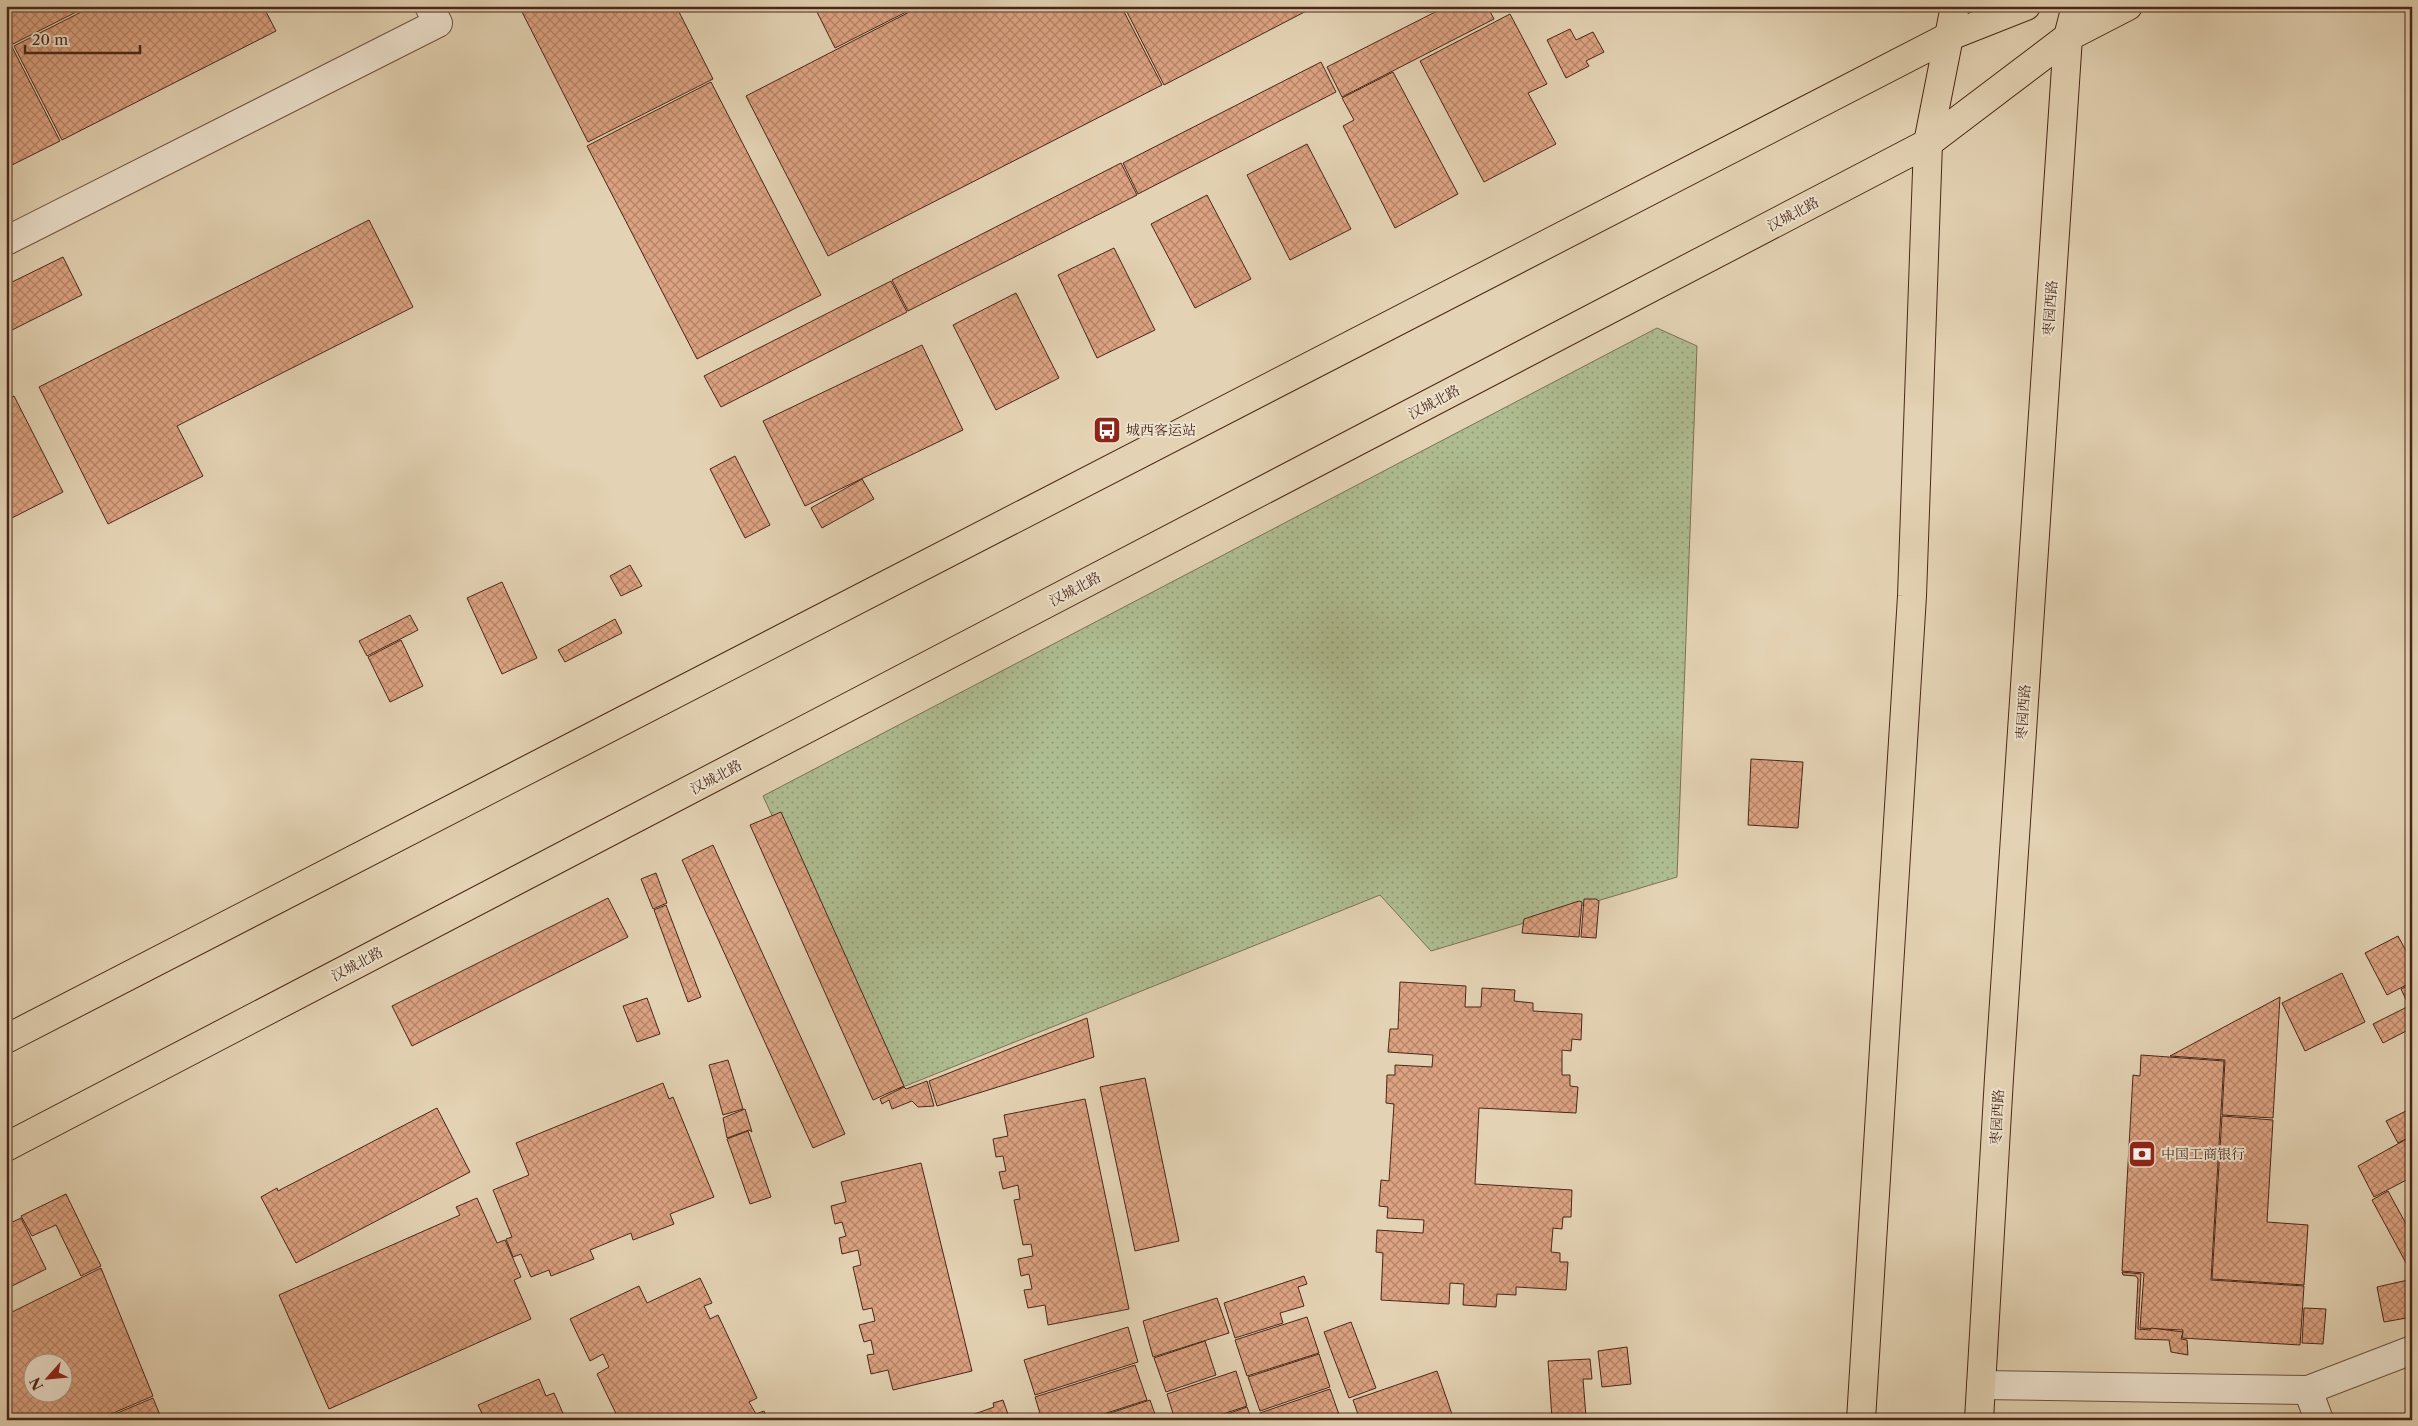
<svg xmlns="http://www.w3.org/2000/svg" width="2418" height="1426" viewBox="0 0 2418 1426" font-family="'Libre Caslon Text','Noto Serif SC',serif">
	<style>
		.grass { fill: url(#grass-dots); stroke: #7c7254 }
		.building { fill: url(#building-cross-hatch); stroke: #4b2718; fill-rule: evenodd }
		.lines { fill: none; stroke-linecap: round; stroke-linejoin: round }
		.minor-casing { stroke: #71523f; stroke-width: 30 }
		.major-casing { stroke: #4b2718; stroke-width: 30 }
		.minor { stroke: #ede2ce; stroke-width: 28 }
		.major { stroke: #e3d2b3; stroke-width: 28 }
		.labels { text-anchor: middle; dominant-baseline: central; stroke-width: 4; stroke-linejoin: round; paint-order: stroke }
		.street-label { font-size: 14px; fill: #4b2718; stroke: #ede2ce }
		.poi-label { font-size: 14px; fill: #4b2718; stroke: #ede2ce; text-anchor: start }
	</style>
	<defs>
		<pattern id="grass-dots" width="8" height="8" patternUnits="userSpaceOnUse" patternTransform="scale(1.25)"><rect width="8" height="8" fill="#aebd91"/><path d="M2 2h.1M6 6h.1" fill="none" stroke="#909a75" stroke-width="1.8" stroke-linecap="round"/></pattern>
		<pattern id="building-cross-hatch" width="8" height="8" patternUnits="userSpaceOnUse" patternTransform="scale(1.25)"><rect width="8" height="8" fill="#dca281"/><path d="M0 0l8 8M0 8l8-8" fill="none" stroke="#b48469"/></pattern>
	</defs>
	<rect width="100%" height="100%" fill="#e3d2b3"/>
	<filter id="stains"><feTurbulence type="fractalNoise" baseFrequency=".004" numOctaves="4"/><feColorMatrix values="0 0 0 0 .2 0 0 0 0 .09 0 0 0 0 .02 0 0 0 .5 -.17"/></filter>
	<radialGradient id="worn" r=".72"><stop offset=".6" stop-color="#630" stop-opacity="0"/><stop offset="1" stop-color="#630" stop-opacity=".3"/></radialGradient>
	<polygon class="grass" points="1657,328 1697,346 1677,877 1431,951 1380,895 898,1089 763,796"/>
	<g class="building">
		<polygon points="6,6 88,6 13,44 6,31"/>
		<polygon points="93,6 263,6 276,31 62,140 14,46"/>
		<polygon points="519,6 676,6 713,79 588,142"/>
		<polygon points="814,6 918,6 835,48"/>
		<polygon points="921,6 1121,6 1162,85 828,256 746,96"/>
		<polygon points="1124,6 1316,6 1164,85"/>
		<polygon points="1447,6 1487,6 1494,19 1342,97 1327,67"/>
		<polygon points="1510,14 1547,84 1528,93 1556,144 1484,182 1420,61"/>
		<polygon points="1570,29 1576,40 1593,32 1604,52 1586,61 1589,66 1566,78 1547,40"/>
		<polygon points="12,47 60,141 6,168 6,50"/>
		<polygon points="1321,62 1336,92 1138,194 1123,163"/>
		<polygon points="1393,72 1458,194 1395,228 1343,126 1354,120 1342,98"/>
		<polygon points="711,82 821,295 697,359 587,146"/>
		<polygon points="1307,144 1351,229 1290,260 1247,175"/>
		<polygon points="1121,163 1137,195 908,311 892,280"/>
		<polygon points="1207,195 1251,279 1195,308 1151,224"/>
		<polygon points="369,220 413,307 177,426 203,476 108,524 39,387"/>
		<polygon points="1114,248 1155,330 1097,358 1058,275"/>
		<polygon points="63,257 82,295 6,333 6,285"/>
		<polygon points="891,281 907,312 721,407 704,376"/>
		<polygon points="1016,293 1059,378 996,410 953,325"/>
		<polygon points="922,345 963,430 805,506 763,421"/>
		<polygon points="14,396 63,492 6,521 6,400"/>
		<polygon points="735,456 770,525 745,538 710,469"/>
		<polygon points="862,479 874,499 822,528 811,508"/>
		<polygon points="630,565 642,586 621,596 610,576"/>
		<polygon points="502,582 537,658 502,674 467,598"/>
		<polygon points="410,615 418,630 367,656 359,641"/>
		<polygon points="615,619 622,633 565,662 558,650"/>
		<polygon points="401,640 423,686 390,702 368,657"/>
		<polygon points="1751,759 1803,762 1798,828 1748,825"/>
		<polygon points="781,812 904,1086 873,1100 750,825"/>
		<polygon points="713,845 845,1134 813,1148 682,860"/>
		<polygon points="656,873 667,903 653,909 641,879"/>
		<polygon points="608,898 628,937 412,1046 392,1006"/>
		<polygon points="1584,899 1596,899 1599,901 1596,938 1581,937"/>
		<polygon points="1579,901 1582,902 1579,937 1522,933 1524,919"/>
		<polygon points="666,905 701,997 688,1002 654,910"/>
		<polygon points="2398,936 2412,962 2412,982 2387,995 2365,953"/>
		<polygon points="2342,973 2365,1022 2305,1051 2282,1003"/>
		<polygon points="1400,982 1466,986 1465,1007 1481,1007 1482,988 1515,990 1514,1001 1533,1003 1533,1011 1582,1014 1581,1040 1572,1039 1571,1051 1562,1050 1562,1075 1570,1075 1570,1086 1578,1087 1576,1113 1479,1108 1475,1184 1572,1190 1571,1217 1563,1217 1562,1229 1553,1228 1551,1252 1560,1253 1560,1262 1568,1262 1566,1290 1516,1287 1516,1295 1497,1294 1496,1307 1463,1305 1464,1284 1450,1283 1449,1304 1381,1300 1383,1253 1376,1252 1377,1230 1423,1233 1424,1220 1387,1218 1388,1207 1379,1206 1381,1180 1389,1181 1394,1104 1386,1103 1387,1075 1395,1075 1395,1065 1432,1067 1433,1055 1388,1052 1390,1029 1398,1029"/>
		<polygon points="2412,984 2412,1028 2383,1043 2373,1024 2409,1006 2401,989"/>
		<polygon points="2280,997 2273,1118 2222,1115 2225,1060 2170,1056"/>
		<polygon points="647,998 660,1034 637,1042 623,1006"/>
		<polygon points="1087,1018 1094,1057 937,1106 929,1081"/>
		<polygon points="2141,1055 2224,1061 2211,1280 2304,1286 2300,1345 2182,1338 2183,1330 2140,1328 2144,1273 2122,1271 2133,1075 2140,1076"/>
		<polygon points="728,1060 743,1109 723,1115 709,1065"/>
		<polygon points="1145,1078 1179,1241 1135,1251 1100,1087"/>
		<polygon points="927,1081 934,1106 918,1107 912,1101 892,1109 889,1100 882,1104 880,1099 904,1087 906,1089"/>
		<polygon points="663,1083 669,1099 673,1097 714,1197 670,1214 674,1224 633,1240 631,1233 590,1250 594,1259 551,1276 549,1270 531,1277 521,1254 513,1257 506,1239 512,1237 493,1190 529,1175 516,1143"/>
		<polygon points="1085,1099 1129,1309 1048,1325 1045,1305 1028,1308 1024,1290 1032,1289 1029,1274 1021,1276 1018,1259 1033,1256 1031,1244 1023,1245 1014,1200 1020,1199 1018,1185 1003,1189 999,1172 1006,1171 1003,1156 996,1157 993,1139 1008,1136 1004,1115"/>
		<polygon points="437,1108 470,1172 296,1263 261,1197 277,1188 278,1191"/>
		<polygon points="2412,1108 2412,1136 2398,1143 2386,1121"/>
		<polygon points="745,1109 752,1132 749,1130 727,1138 723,1118"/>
		<polygon points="2222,1116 2273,1120 2267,1222 2308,1225 2304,1285 2212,1279"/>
		<polygon points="748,1131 771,1197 750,1204 727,1139"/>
		<polygon points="2412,1136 2412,1177 2374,1197 2358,1166"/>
		<polygon points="921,1163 972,1371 893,1390 888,1370 871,1374 867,1355 874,1354 871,1340 864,1342 859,1325 875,1321 872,1308 863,1310 853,1267 861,1265 858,1250 842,1254 839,1238 846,1236 842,1222 835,1224 831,1206 846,1202 841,1182"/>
		<polygon points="2388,1191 2412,1235 2412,1274 2372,1200"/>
		<polygon points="66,1194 101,1266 81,1276 56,1225 32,1236 21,1216"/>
		<polygon points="477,1198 497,1243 505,1240 521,1277 514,1280 531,1319 329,1409 279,1295 460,1215 456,1207"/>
		<polygon points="21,1218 46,1269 6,1289 6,1225"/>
		<path d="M 101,1268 L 153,1396 L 97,1420 L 6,1420 L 6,1315 ZM 32,1364 L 62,1364 L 62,1394 L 32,1394 Z"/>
		<polygon points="2122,1272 2141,1274 2138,1329 2150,1330 2151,1328 2183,1332 2181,1339 2187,1340 2188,1355 2171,1352 2169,1340 2135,1339 2138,1279 2136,1276 2123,1275"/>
		<polygon points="1304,1276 1307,1284 1298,1287 1304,1306 1280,1313 1283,1323 1235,1338 1224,1303"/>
		<polygon points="700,1278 712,1303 704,1306 710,1319 718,1315 757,1398 749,1402 756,1414 764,1411 768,1420 619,1420 597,1374 609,1367 603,1354 590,1361 570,1319 639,1286 647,1303"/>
		<polygon points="2408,1280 2412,1285 2412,1317 2384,1322 2377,1287"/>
		<polygon points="1217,1298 1229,1333 1153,1357 1143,1321"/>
		<polygon points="2304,1308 2326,1309 2323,1344 2302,1343"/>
		<polygon points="1307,1317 1319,1353 1247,1376 1235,1340"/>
		<polygon points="1351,1322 1376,1388 1349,1398 1324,1332"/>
		<polygon points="1128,1327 1138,1362 1035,1395 1024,1360"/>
		<polygon points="1205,1341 1216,1375 1166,1392 1154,1358"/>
		<polygon points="1627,1347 1631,1384 1602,1387 1598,1351"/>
		<polygon points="1319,1354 1330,1387 1260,1411 1248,1377"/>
		<polygon points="1590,1359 1592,1379 1583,1379 1586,1417 1552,1419 1548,1361"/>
		<polygon points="1135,1365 1147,1400 1085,1420 1042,1420 1035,1397"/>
		<polygon points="1236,1371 1247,1406 1205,1420 1175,1420 1167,1394"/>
		<polygon points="1437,1371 1454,1420 1360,1420 1353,1400"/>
		<polygon points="539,1379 546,1396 554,1393 566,1420 485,1420 478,1405"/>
		<polygon points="1330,1389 1341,1420 1262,1420 1260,1413"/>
		<polygon points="153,1398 162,1420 101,1420"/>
		<polygon points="1003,1400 1010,1420 958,1420 994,1407 993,1403"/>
		<polygon points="1150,1400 1157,1420 1089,1420"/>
		<polygon points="1247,1407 1252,1420 1211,1420"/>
	</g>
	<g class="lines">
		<g class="minor-casing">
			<g id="minor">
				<polyline points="6,241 438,23 429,6"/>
				<polyline points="1981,1385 2308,1390 2412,1350"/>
				<polyline points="2308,1390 2319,1420"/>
			</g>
		</g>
		<g class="major-casing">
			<g id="major">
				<polyline points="6,1039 1950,36 2026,6"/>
				<polyline points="6,1147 1928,143 2068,37 2128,6"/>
				<polyline points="1861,1420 1912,596 1928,143 1955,6"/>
				<polyline points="1979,1420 1999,1078 2068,37 2076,6"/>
			</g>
		</g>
		<use href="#minor" class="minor"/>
		<use href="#major" class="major"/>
	</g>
	<defs>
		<g id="bus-square" transform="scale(1.4375)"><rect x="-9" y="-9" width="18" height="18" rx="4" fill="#8f2418" stroke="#ede2ce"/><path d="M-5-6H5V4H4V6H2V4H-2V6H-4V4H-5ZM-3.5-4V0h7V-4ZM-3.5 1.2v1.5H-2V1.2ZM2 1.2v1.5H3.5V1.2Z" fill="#fff"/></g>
		<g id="bank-square" transform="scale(1.4375)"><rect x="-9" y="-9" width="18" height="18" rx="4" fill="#8f2418" stroke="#ede2ce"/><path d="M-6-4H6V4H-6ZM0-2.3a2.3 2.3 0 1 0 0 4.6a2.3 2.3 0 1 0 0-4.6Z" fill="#fff"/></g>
	</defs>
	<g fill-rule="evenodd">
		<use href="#bus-square" x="1107" y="430"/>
		<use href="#bank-square" x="2142" y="1154"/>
	</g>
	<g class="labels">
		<g class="street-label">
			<text transform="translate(1793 214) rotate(-28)">汉城北路</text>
			<text transform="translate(2050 308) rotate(-86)">枣园西路</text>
			<text transform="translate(1434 402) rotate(-28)">汉城北路</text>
			<text transform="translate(1075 589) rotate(-28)">汉城北路</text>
			<text transform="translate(2023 712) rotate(-86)">枣园西路</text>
			<text transform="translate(716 777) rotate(-28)">汉城北路</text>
			<text transform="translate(357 964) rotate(-28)">汉城北路</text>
			<text transform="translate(1997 1117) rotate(-87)">枣园西路</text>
		</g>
		<g class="poi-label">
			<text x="1126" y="430">城西客运站</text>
			<text x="2161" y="1154">中国工商银行</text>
		</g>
	</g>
	<rect width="2418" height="1426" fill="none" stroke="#e3d2b3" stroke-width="25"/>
	<rect x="8" y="8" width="2403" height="1411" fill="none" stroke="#4b2718" stroke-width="2.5"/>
	<rect x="12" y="12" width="2393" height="1401" fill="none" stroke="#4b2718"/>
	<g transform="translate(48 1378) rotate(243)"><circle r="24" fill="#ede2ce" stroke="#ac9785"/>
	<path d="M0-4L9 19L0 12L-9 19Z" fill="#8f2418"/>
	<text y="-8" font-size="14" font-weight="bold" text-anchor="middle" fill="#4b2718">N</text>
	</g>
	<path d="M25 45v8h115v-8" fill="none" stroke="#4b2718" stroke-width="2.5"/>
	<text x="32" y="45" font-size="15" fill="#4b2718" stroke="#ede2ce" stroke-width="4" paint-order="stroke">20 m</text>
	<rect width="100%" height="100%" filter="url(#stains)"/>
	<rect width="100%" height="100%" fill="url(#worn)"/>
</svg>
